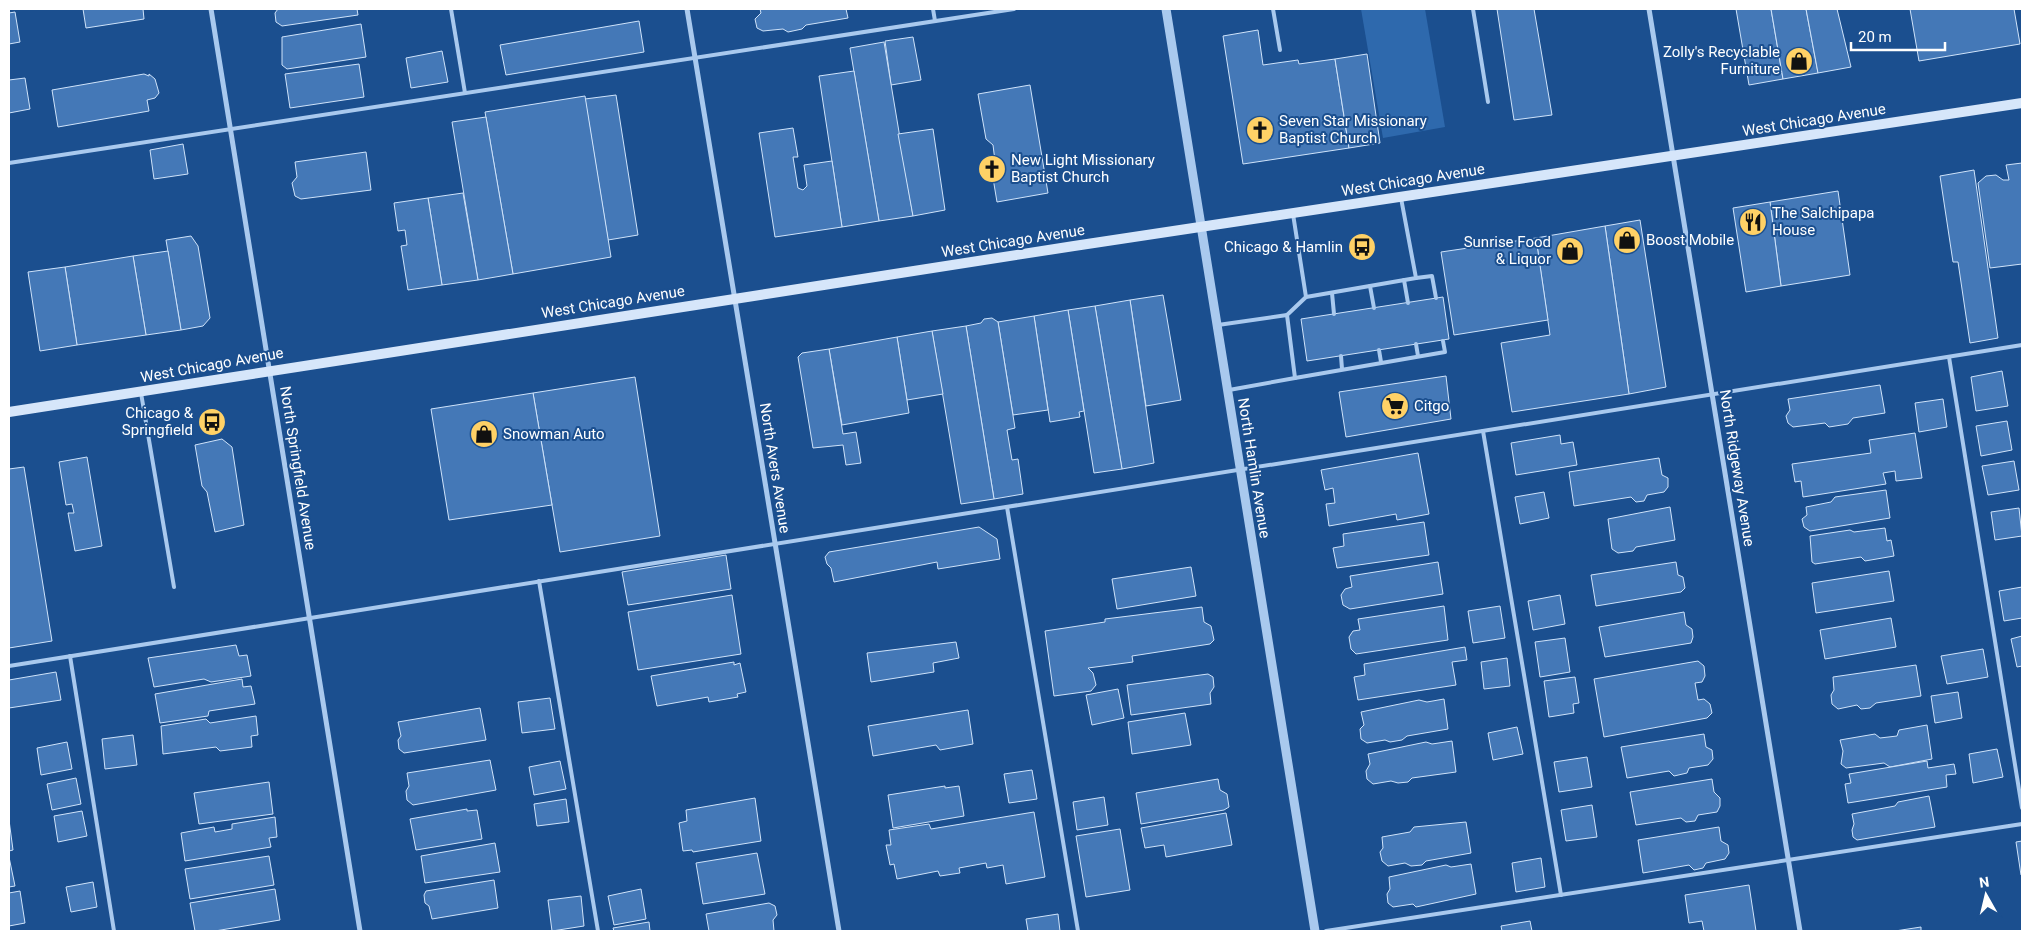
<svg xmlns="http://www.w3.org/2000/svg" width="2031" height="940" viewBox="0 0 2031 940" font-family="Roboto,sans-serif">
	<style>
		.green { fill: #2e69ad }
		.building { fill: #4478b7; stroke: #cfe3fa }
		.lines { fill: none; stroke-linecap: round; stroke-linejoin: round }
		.service { stroke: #a9c9ee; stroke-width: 4 }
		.minor { stroke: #a9c9ee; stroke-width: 5 }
		.tertiary { stroke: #a9c9ee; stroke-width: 9 }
		.secondary { stroke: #d6e6fa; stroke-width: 10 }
		.labels { text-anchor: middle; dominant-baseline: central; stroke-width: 4; stroke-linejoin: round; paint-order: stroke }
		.poi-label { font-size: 15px; fill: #fff; stroke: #1b4f8f; text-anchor: start }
		.street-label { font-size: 15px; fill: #fff; stroke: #1b4f8f }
	</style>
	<rect width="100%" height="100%" fill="#1b4f8f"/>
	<polygon class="green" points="1361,9 1425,9 1445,127 1383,138"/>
	<g class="building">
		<polygon points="83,9 143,9 144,19 86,28"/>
		<polygon points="278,9 357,9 358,15 282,26 276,22 275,13"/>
		<polygon points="760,9 846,9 848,18 806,25 802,29 788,32 783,29 763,31 757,28 755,19 761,13"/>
		<polygon points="1497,9 1534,9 1552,115 1514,120"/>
		<polygon points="1736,9 1771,9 1783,79 1749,85"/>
		<polygon points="1771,9 1806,9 1818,73 1783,79"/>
		<polygon points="1806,9 1837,9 1851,67 1818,73"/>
		<polygon points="1910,9 2014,9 2020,44 1919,61"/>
		<polygon points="15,12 20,42 9,44 9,13"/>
		<polygon points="639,21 644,52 506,75 500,45"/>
		<polygon points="361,24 366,57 287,69 282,65 282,37"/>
		<polygon points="1258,30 1263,65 1298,60 1299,64 1335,59 1349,148 1243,164 1223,36"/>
		<polygon points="913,37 921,80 891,85 885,41"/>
		<polygon points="884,42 913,216 879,221 850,48"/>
		<polygon points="442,51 448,82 411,88 406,58"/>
		<polygon points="1367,54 1380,143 1349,148 1335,59"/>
		<polygon points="359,64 364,97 290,108 285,74"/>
		<polygon points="854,71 879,221 842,227 819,76"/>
		<polygon points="144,74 149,76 149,74 155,79 159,93 155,98 147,100 149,111 58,127 52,90"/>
		<polygon points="25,78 30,109 9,113 9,80"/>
		<polygon points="1030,85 1048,193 997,202 991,166 995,161 993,145 986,139 978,94"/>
		<polygon points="616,95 638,235 608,240 585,99"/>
		<polygon points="585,96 611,257 513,274 485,112"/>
		<polygon points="486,117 513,274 478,280 452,122"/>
		<polygon points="793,128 798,157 793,157 798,188 803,190 807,186 804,165 832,161 842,227 775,237 759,133"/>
		<polygon points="933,129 945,210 913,216 898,134"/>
		<polygon points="183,144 188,174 154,179 150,150"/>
		<polygon points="366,152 371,190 301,199 295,196 292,183 297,177 295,162"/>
		<polygon points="2022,163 2022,264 1990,268 1978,183 1986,176 1996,175 2003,180 2009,180 2006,165"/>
		<polygon points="1974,170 1998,338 1970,343 1958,262 1953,262 1940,176"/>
		<polygon points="1838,191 1850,275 1781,286 1770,202"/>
		<polygon points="463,193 478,280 442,285 428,198"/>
		<polygon points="428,198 442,285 408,290 401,246 407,245 405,230 398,231 394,203"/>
		<polygon points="1770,202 1781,286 1746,292 1733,208"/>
		<polygon points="1640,220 1666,387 1629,394 1605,226"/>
		<polygon points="1605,226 1629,394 1512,412 1501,343 1550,335 1536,238"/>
		<polygon points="191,236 198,246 210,318 203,326 181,330 166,240"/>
		<polygon points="1536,238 1548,320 1454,335 1441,252"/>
		<polygon points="168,251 181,330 146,335 133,256"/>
		<polygon points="133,256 146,335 77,345 65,267"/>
		<polygon points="65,267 77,345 40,351 28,272"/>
		<polygon points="1163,295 1181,400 1146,406 1130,300"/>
		<polygon points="1443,297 1449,339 1307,361 1301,319"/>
		<polygon points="1130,300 1154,463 1122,469 1095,306"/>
		<polygon points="1095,306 1122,469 1094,473 1068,310"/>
		<polygon points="1068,310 1084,411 1079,412 1080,417 1050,422 1034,316"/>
		<polygon points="1034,316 1048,410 1013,415 998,322"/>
		<polygon points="992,318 998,322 1015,428 1007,430 1012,460 1018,459 1023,494 994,499 966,326 981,323 984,319"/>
		<polygon points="966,326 994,499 961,504 932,331"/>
		<polygon points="932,331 943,394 907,400 897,337"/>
		<polygon points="897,337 909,413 842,425 829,349"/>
		<polygon points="829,349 843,434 856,432 861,463 846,465 843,445 813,448 798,357 802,353"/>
		<polygon points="2002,371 2008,406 1976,411 1971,377"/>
		<polygon points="1446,376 1451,419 1346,437 1339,392"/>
		<polygon points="635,377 660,536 560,552 533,393"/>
		<polygon points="1880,385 1885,413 1853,418 1848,424 1829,427 1825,423 1793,427 1788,423 1786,416 1790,410 1788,399"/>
		<polygon points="533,393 552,505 449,520 431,409"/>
		<polygon points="1943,399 1947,427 1919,432 1915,403"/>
		<polygon points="2007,421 2012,450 1981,456 1976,426"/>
		<polygon points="1915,433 1922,478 1896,481 1895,471 1883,473 1886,484 1803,497 1801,481 1795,482 1792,464 1871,453 1869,440"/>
		<polygon points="1560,435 1561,444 1573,442 1577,465 1516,475 1511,443"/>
		<polygon points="222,439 232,447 244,525 215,532 207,492 202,486 195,445"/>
		<polygon points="1418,453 1429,514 1397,520 1396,514 1329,526 1326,504 1335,503 1333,488 1325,490 1321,470"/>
		<polygon points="87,457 102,546 75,551 68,513 74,513 72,504 66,505 59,462"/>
		<polygon points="1659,458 1662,475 1668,478 1668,487 1664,492 1647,495 1644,501 1636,502 1631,497 1574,506 1569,472"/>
		<polygon points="2014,461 2019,490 1988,495 1982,466"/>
		<polygon points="24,467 52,641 9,648 9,469"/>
		<polygon points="1886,490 1890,518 1810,531 1804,527 1802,519 1807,515 1806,507 1831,502 1835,497"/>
		<polygon points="1544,492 1549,518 1520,524 1515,497"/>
		<polygon points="1670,507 1675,540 1636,547 1633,551 1618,553 1612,549 1608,519"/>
		<polygon points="2019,508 2022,536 1995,540 1991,512"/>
		<polygon points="1424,522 1429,555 1337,568 1333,548 1344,546 1343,534"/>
		<polygon points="979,527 997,539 1000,559 938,569 937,562 834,582 831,568 827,564 825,557 829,552"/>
		<polygon points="1885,528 1887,541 1891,540 1894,556 1865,561 1861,557 1815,564 1812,562 1810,536 1850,530 1854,532"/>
		<polygon points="726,555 731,589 628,605 622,572"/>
		<polygon points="1438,562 1443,594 1350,609 1343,605 1341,595 1345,589 1352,587 1350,576"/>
		<polygon points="1676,562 1678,575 1683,577 1685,588 1681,592 1596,606 1591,575"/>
		<polygon points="1191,567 1196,596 1117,609 1112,579"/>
		<polygon points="1889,571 1894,601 1816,613 1812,583"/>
		<polygon points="2022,587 2022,618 2004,621 1999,591"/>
		<polygon points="732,595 741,654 638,670 628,612"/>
		<polygon points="1560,595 1565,624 1533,630 1528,601"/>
		<polygon points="1444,606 1448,640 1356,654 1351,649 1349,637 1353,631 1360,630 1358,619"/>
		<polygon points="1500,606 1505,638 1473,643 1468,611"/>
		<polygon points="1202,607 1204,622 1211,626 1214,640 1210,644 1132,656 1133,662 1088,668 1093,673 1096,685 1091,691 1054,696 1045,631 1105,622 1105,619"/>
		<polygon points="1684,612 1686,625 1692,629 1693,637 1691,643 1605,657 1599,627"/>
		<polygon points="1891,618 1896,647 1825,659 1820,630"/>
		<polygon points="2022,636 2022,666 2017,667 2011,639"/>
		<polygon points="1565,638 1570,672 1540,677 1535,642"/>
		<polygon points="956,642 959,658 933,663 934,672 871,682 867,653"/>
		<polygon points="236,645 239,656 247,655 251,676 211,682 204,679 154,687 148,658"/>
		<polygon points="1465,647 1467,660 1452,662 1456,685 1358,700 1354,677 1365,675 1364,664"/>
		<polygon points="1983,649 1988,677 1947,684 1941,656"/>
		<polygon points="1507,658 1510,686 1484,689 1481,662"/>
		<polygon points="1698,661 1704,666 1705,676 1702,682 1695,683 1698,700 1704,699 1710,704 1712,713 1707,718 1604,737 1594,679"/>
		<polygon points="734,662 734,665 740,663 746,692 737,694 738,697 709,702 708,697 657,706 651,676"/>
		<polygon points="1916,665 1921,696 1876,703 1870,708 1861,709 1857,705 1838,709 1832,704 1831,695 1834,690 1833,677"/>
		<polygon points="56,672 61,700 9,708 9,680"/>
		<polygon points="1208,674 1213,677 1214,687 1210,693 1211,704 1131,715 1127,685"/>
		<polygon points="1575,677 1579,703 1573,704 1574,713 1549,717 1544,681"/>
		<polygon points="242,679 243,687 251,686 255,704 209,711 208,716 160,723 155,694"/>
		<polygon points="1118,689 1124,718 1092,725 1086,695"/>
		<polygon points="1958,692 1962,718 1935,723 1931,696"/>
		<polygon points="550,698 555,729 522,733 518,702"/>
		<polygon points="1444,699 1448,729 1407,736 1402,740 1390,742 1385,740 1367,743 1361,739 1360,729 1364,725 1361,712 1419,700 1427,702"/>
		<polygon points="480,708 486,740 404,753 399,749 398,740 401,736 398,722"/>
		<polygon points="968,710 973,744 940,750 936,745 873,756 868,726"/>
		<polygon points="1185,713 1191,745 1132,754 1128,722"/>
		<polygon points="256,716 258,735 251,736 252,747 220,751 216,747 163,754 161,726 206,719 210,723"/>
		<polygon points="1927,725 1932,759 1890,767 1884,763 1846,768 1841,764 1843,751 1840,740 1875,734 1880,738 1897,736 1899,730"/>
		<polygon points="1517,727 1523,754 1493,760 1488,733"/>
		<polygon points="1704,734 1706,747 1712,750 1713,759 1708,765 1689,768 1687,773 1674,776 1669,771 1627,778 1621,747"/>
		<polygon points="133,735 137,765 105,769 102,739"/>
		<polygon points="1452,741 1456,772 1412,778 1408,782 1398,783 1391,781 1373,784 1367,779 1366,771 1370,764 1368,754 1426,742 1432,744"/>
		<polygon points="67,742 72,769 41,775 37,748"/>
		<polygon points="1997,749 2003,777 1973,783 1969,754"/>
		<polygon points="1587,757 1592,787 1559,792 1554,762"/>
		<polygon points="490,760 496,790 413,805 407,800 406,791 409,786 407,773"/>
		<polygon points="560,761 566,789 534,795 529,767"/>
		<polygon points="1927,761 1928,768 1954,764 1956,774 1946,775 1947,787 1848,803 1845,784 1851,783 1849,774"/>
		<polygon points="1032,770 1037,799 1009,803 1004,774"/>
		<polygon points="76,778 81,804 52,810 47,784"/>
		<polygon points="1218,779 1220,790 1227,794 1229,807 1224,810 1141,824 1136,793"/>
		<polygon points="1712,779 1714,792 1720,798 1720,806 1717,812 1698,815 1695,821 1686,822 1681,818 1636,825 1630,792"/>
		<polygon points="269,782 273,814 199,824 194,793"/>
		<polygon points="945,786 945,788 959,786 964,816 893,828 888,795"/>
		<polygon points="1929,796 1935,827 1857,840 1853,837 1852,830 1854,824 1852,814 1895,806 1898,802"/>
		<polygon points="1104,797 1108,825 1077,830 1073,802"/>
		<polygon points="755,798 761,841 693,852 692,850 683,851 679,823 687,821 686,810"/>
		<polygon points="566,799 569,822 537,826 534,804"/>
		<polygon points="1592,805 1597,837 1566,841 1561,810"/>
		<polygon points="467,809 467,811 477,810 482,839 416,850 410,819"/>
		<polygon points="82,811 87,836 58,842 54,816"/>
		<polygon points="1034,812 1045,877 1006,884 1003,865 987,868 986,863 959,868 960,873 940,876 938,871 897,879 894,864 890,865 886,845 891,845 889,830 929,824 931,829"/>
		<polygon points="1226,813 1232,845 1166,857 1164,845 1145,848 1141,828"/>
		<polygon points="275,817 277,837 269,838 271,847 185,861 181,833 214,827 215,832 232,829 232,824"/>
		<polygon points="9,820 13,850 9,851"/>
		<polygon points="1466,822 1471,853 1426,861 1422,865 1411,866 1405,863 1388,866 1382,861 1380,852 1383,848 1382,837 1410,832 1414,827"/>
		<polygon points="1719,827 1721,841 1728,845 1729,853 1725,859 1706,863 1703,868 1694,870 1689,865 1643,873 1638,840"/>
		<polygon points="1120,829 1130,890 1086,897 1076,836"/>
		<polygon points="2022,841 2022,874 2021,875 2016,842"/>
		<polygon points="495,843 500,872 425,883 421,856"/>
		<polygon points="757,853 765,894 703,904 696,863"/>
		<polygon points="269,856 274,885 190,899 185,869"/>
		<polygon points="9,857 15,886 9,887"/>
		<polygon points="1541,858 1545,887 1516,892 1512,863"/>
		<polygon points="1471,864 1476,894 1416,907 1413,904 1393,907 1388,903 1387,894 1390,889 1389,877 1446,865 1451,867"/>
		<polygon points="494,880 498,908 432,919 429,906 425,903 424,895 426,891"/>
		<polygon points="93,882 97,907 71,912 66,887"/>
		<polygon points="1749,885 1756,931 1704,931 1702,921 1689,923 1685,895"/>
		<polygon points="275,889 280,920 215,931 195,931 190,903"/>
		<polygon points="641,889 646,919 614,925 608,896"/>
		<polygon points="20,891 25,923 9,926 9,893"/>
		<polygon points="581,896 584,926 552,931 548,900"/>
		<polygon points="769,903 775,906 777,915 773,920 774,931 709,931 706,914"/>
		<polygon points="1058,914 1060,931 1028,931 1026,919"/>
		<polygon points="1530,921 1532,931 1502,931 1501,926"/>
		<polygon points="649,922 650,931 614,931 613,928"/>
		<polygon points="1921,927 1921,931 1895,931"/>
	</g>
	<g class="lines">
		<g class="service">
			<polyline points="451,9 465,93"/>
			<polyline points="933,9 935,21"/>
			<polyline points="1273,9 1280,50"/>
			<polyline points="1473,9 1488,102"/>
			<polyline points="9,163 1014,9"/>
			<polyline points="1293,214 1306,297 1287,315 1295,378 1445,352 1443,341"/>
			<polyline points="1416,278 1432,276 1436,298"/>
			<polyline points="1404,280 1408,303"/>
			<polyline points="1370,286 1374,308"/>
			<polyline points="1332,293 1334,314"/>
			<polyline points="1306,297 1416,278 1401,198"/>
			<polyline points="1218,325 1287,315"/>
			<polyline points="1416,344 1418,356"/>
			<polyline points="1379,350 1381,362"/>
			<polyline points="1341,356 1342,369"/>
			<polyline points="1949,357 2022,808"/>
			<polyline points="1229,390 1295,378"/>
			<polyline points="141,393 174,587"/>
			<polyline points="1483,431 1561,895"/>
			<polyline points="1007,507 1078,931"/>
			<polyline points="539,581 598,931"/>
			<polyline points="70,656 114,931"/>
			<polyline points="9,666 2022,345"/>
			<polyline points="1326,931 2022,824"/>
		</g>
		<g class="minor">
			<polyline points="211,9 360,931"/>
			<polyline points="687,9 839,931"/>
			<polyline points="1649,9 1800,931"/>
		</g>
		<polyline class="tertiary" points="1166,9 1315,931"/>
		<polyline class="secondary" points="9,412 1074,246 2022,103"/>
	</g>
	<defs>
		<g id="shop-disc" transform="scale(1.4375)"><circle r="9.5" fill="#ffd166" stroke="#1b4f8f"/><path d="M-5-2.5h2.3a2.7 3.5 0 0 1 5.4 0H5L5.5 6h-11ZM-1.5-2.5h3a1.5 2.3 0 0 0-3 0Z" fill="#111"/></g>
		<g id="church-disc" transform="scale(1.4375)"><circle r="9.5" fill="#ffd166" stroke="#1b4f8f"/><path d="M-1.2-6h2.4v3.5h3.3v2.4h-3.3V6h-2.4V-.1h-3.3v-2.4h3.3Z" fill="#111"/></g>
		<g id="restaurant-disc" transform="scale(1.4375)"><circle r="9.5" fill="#ffd166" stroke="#1b4f8f"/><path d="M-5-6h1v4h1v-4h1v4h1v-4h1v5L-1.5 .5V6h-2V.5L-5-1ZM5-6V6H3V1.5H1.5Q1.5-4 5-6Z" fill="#111"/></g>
		<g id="bus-disc" transform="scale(1.4375)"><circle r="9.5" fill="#ffd166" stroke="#1b4f8f"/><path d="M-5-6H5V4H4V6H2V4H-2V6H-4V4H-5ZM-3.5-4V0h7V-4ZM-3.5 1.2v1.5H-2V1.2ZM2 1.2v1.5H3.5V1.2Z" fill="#111"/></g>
		<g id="supermarket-disc" transform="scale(1.4375)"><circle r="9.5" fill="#ffd166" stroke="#1b4f8f"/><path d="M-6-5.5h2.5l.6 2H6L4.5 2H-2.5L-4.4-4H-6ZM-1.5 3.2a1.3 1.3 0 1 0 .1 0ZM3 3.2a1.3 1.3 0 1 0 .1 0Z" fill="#111"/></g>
	</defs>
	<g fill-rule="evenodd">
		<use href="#shop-disc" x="1799" y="61"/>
		<use href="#church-disc" x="1260" y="130"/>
		<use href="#church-disc" x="992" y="169"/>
		<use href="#restaurant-disc" x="1753" y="222"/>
		<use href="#shop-disc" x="1627" y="240"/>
		<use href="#bus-disc" x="1362" y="247"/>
		<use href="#shop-disc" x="1570" y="251"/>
		<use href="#supermarket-disc" x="1395" y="406"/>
		<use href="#bus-disc" x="212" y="422"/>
		<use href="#shop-disc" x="484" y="434"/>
	</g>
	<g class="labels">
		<g class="poi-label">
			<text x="1780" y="52" text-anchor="end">Zolly's Recyclable<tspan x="1780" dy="17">Furniture</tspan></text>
			<text x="1279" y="121">Seven Star Missionary<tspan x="1279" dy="17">Baptist Church</tspan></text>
			<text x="1011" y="160">New Light Missionary<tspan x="1011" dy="17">Baptist Church</tspan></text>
			<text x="1772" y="213">The Salchipapa<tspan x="1772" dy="17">House</tspan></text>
			<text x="1646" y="240">Boost Mobile</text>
			<text x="1551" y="242" text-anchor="end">Sunrise Food<tspan x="1551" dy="17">&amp; Liquor</tspan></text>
			<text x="1343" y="247" text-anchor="end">Chicago &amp; Hamlin</text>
			<text x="1414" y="406">Citgo</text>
			<text x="193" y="413" text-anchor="end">Chicago &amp;<tspan x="193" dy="17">Springfield</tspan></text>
			<text x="503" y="434">Snowman Auto</text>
		</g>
		<g class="street-label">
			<text transform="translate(1814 120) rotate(-9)">West Chicago Avenue</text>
			<text transform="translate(1413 180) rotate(-9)">West Chicago Avenue</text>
			<text transform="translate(1013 241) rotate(-9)">West Chicago Avenue</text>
			<text transform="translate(613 302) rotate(-9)">West Chicago Avenue</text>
			<text transform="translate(212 365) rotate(-10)">West Chicago Avenue</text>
			<text transform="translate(298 468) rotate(81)">North Springfield Avenue</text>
			<text transform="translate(775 468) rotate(81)">North Avers Avenue</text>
			<text transform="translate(1254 468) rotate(81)">North Hamlin Avenue</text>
			<text transform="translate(1737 468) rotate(81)">North Ridgeway Avenue</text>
		</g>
	</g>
	<rect width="2031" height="940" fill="none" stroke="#ffffff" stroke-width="20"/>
	<g transform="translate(1986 895) rotate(352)" stroke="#1b4f8f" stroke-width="4" paint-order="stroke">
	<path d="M0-4L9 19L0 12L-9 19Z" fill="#ffffff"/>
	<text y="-8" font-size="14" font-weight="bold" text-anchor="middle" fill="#ffffff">N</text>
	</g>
	<path d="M1851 42v8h94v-8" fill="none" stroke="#ffffff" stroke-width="2.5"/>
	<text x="1858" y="42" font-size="15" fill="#ffffff" stroke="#1b4f8f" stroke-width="4" paint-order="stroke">20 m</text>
</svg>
